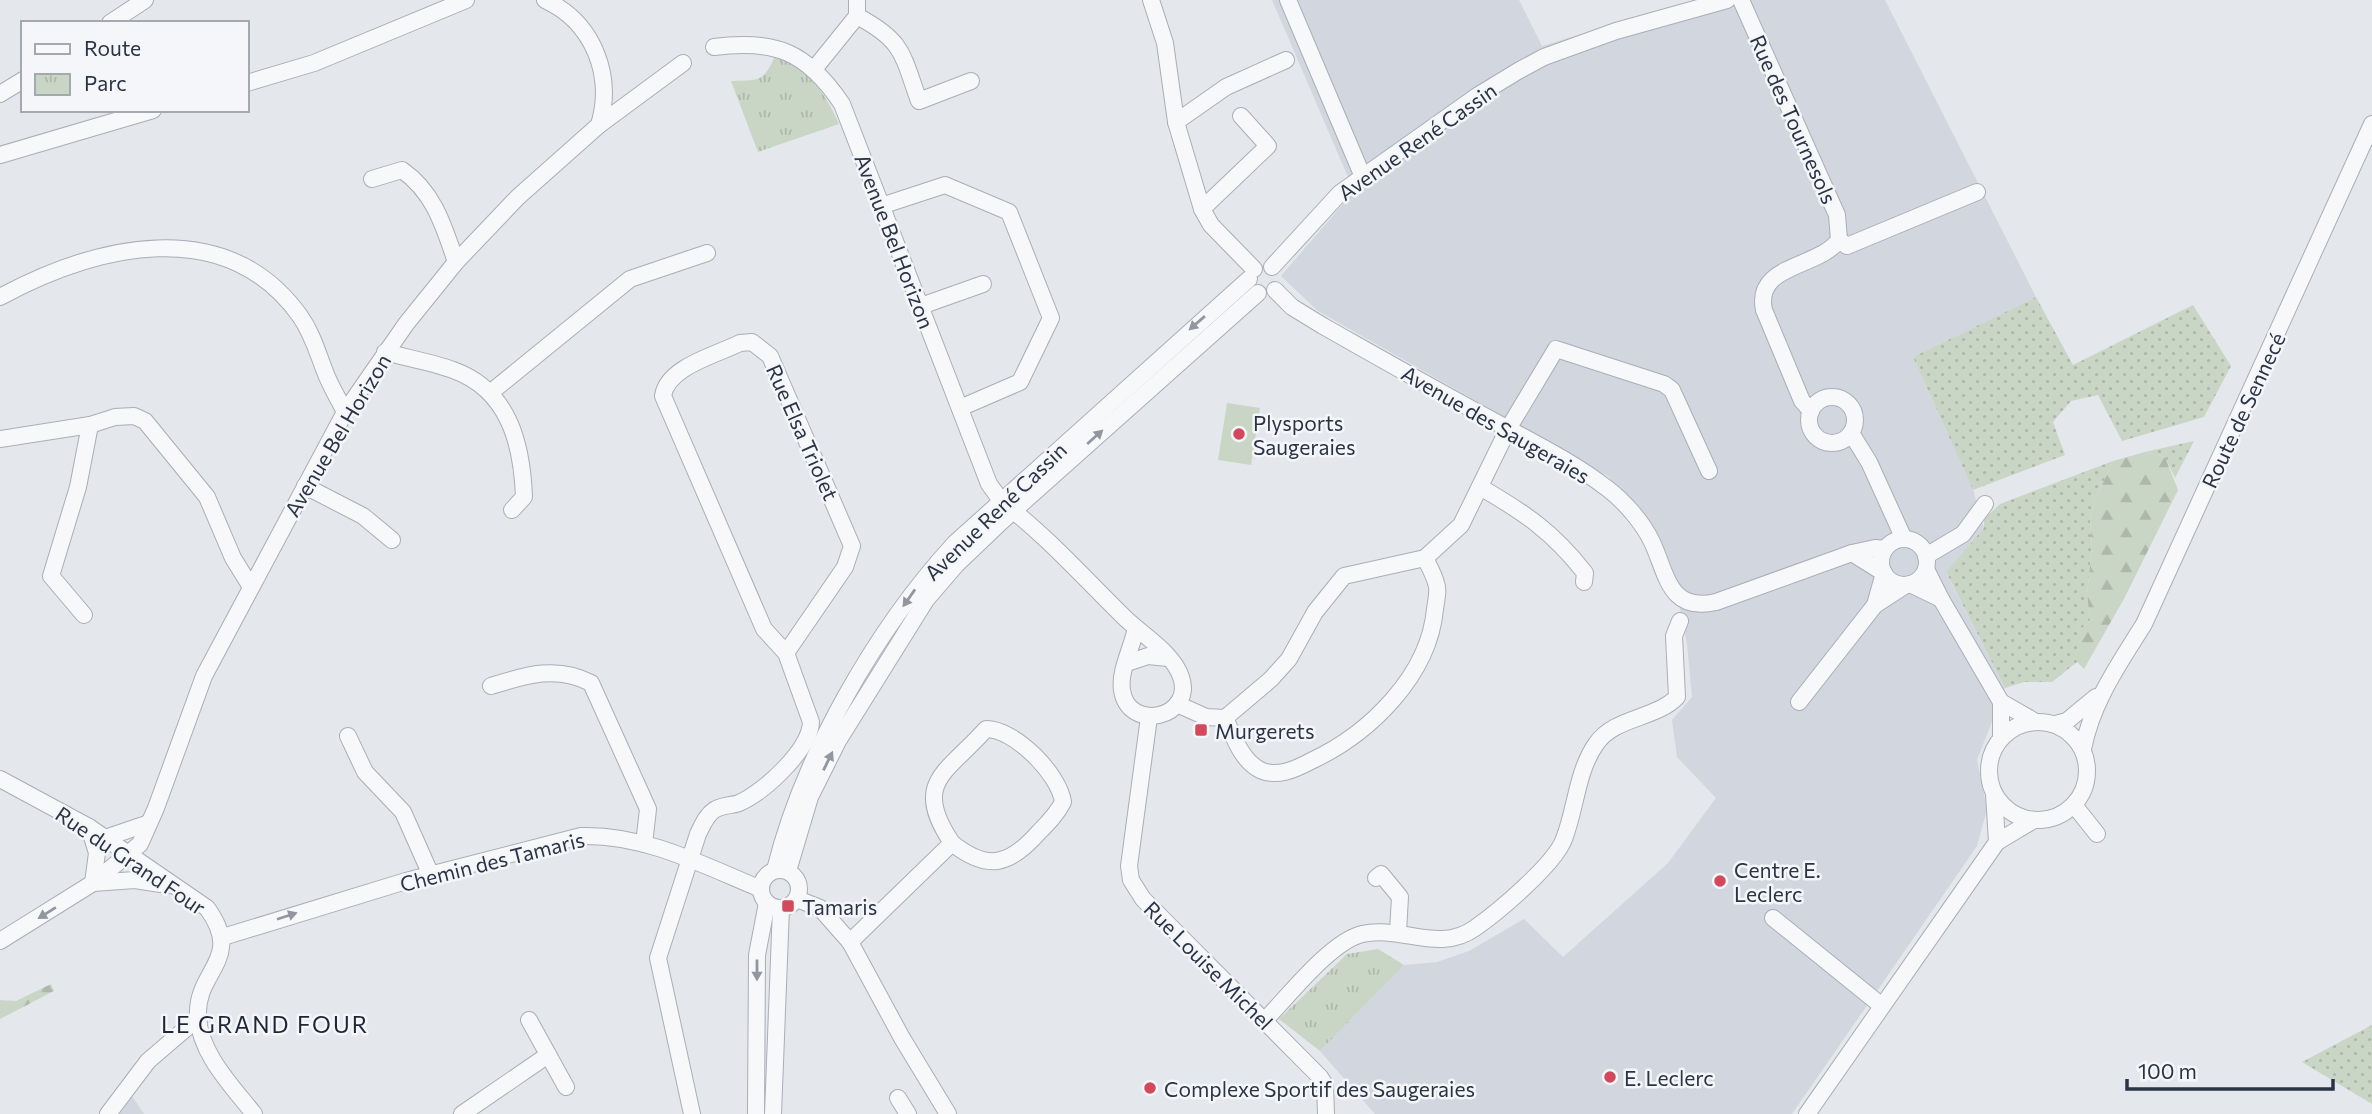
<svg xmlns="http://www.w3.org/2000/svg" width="2372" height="1114" viewBox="0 0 2372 1114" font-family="Commissioner,sans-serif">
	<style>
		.built { fill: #d2d6de }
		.grass { fill: url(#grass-dots) }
		.forest { fill: url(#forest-firs) }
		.park { fill: url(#park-tufts) }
		.garden { fill: #c9d6c5 }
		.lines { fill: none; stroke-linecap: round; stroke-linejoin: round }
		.minor-casing { stroke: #a9aeb7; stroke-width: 18 }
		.minor { stroke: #f7f8fa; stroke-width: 16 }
		.oneway { fill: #9196a0 }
		.poi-dot { fill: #d1495b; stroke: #f4f6f9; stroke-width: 2.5 }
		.labels { text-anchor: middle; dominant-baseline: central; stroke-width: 5; stroke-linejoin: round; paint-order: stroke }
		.street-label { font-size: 21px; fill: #2b3445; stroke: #f4f6f9 }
		.poi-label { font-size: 21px; fill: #2b3445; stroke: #f4f6f9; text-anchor: start }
		.neighbourhood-label { font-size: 23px; letter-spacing: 2px; fill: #1d2536; stroke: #f4f6f9 }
	</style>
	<defs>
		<pattern id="grass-dots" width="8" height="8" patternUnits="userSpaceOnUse" patternTransform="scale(1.75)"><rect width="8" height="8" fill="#c9d6c5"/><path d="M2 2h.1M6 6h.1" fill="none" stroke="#adb8ab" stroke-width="1.8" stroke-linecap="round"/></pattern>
		<pattern id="forest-firs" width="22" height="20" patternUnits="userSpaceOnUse" patternTransform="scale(1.75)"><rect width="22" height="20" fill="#c9d6c5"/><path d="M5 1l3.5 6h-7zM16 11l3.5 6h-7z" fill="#adb8ab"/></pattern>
		<pattern id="park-tufts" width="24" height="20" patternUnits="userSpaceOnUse" patternTransform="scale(1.75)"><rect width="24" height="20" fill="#c9d6c5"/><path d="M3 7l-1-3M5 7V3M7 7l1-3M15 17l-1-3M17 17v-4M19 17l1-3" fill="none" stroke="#adb8ab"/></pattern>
	</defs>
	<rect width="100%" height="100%" fill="#e4e7ec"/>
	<g class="built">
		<polygon points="1272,0 1519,0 1542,46 1694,0 1885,0 2036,297 1913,357 1973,490 1984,528 1946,573 2005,688 1977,760 1987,809 1977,846 1792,1114 1375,1114 1320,1051 1404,965 1437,962 1469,951 1524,919 1563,957 1668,863 1716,798 1677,757 1672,720 1692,697 1687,644 1671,564 1639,511 1608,476 1318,311 1281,276 1354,191"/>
		<polygon points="132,1096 144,1114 119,1114"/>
	</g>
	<g class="grass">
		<polygon points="2036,297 2073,365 2193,305 2231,366 2204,417 2122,441 2098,395 2071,401 2053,422 2065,455 1973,490 1913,357"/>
		<polygon points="2194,441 2175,478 2165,457 2145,452"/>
		<polygon points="2113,461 2096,498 2090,519 2092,547 2087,594 2090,621 2077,632 2077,662 2052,682 2024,682 2005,688 1946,572 1984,528 1984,519 2000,504"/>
		<polygon points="2372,1025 2372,1104 2302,1062"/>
	</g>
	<g class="forest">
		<polygon points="2145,452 2165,457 2178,490 2125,597 2084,669 2077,662 2077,632 2090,621 2087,594 2092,547 2090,519 2096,498 2113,461"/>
		<polygon points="51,984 54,991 0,1019 0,1000 16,1001"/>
	</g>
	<g class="park">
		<path d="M 775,56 C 808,69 825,92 839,124 L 758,152 L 731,81 C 759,80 763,83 775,56 Z"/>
		<polygon points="1378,949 1404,965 1320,1051 1279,1019 1347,954"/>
	</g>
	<polygon class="garden" points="1227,403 1260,408 1251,465 1218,460"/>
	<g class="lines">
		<g class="minor-casing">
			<g id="minor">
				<path d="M 545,0 C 593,22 614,75 599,125"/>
				<polyline points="1151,0 1165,43 1176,122 1202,209 1211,225 1254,269"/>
				<polyline points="1288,0 1363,177"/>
				<polyline points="1741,0 1837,215 1839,240"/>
				<path d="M 857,16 C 904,41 902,54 919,101 L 971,81"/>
				<polyline points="110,23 145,0"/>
				<path d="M 714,47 C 776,39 807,52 842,104 L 989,484 L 1002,502 C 1047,536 1086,580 1126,619 C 1144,636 1173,653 1181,677 C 1195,718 1128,733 1122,690 C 1119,671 1132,648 1136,628"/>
				<polyline points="815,68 857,16 857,0"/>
				<polyline points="247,83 314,63 466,0"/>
				<polyline points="0,94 23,80"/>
				<polyline points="1176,122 1226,87 1286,60"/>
				<polyline points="0,155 153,110"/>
				<path d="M 372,179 L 402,170 C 434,192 444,227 456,262"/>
				<polyline points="881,206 945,185 1009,212 1051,318 1020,382 960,408"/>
				<polyline points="1202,209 1268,146 1241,116"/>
				<polyline points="1272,267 1340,193 1477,96 1518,71 1544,57 1616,31 1727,0"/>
				<path d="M 1275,290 L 1292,307 L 1323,326 C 1378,357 1434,389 1490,419 C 1530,441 1572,461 1608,489 C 1625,502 1643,523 1652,542 C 1667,574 1669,613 1716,602 L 1852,553"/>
				<path d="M 0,297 C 95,246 225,212 300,316 C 312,333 317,351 324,369 C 329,384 338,398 345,412"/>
				<polyline points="921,306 983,284"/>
				<path d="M 385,352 C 407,358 431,362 453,370 C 509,390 522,444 524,497 L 512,510"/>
				<polyline points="490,393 630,279 707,253"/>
				<circle cx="1832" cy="420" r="23"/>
				<path d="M 1811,411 L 1802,401 L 1764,310 C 1754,264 1819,268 1839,240 L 1847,246 L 1977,192"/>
				<polyline points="1851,433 1869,462 1904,539"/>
				<polyline points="0,439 90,425 115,417 134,416 145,421 207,497 233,558 251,587"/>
				<polyline points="305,486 363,516 392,540"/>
				<path d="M 1480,487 C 1525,513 1553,532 1585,573 L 1584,582"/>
				<circle cx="1904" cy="562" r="23"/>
				<polyline points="1885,549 1875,548 1852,553 1884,573 1875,605 1906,585"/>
				<polyline points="1926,556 1963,534 1985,504"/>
				<polyline points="1910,584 1941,599 1926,569"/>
				<polyline points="1941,599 2001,702"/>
				<polyline points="84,615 51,576 78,487 90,425"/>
				<polyline points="1127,663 1148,656 1168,658"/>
				<path d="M 491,686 C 526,675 557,665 591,683 L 648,809 L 644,844"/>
				<polyline points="1799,702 1875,605"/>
				<polyline points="1177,704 1206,717 1225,718 1271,679 1289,659 1315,612 1344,576 1425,558 1461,525 1508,429 1556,349 1664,384 1672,390 1709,471"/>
				<polyline points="1149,717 1129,866 1131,880 1143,899 1320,1077 1325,1085 1326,1114"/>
				<path d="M 1225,718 C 1234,737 1241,760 1260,770 C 1277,778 1296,769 1311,761 C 1369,734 1429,676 1435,609 C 1436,601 1439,590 1436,583 C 1434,575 1429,566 1425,558"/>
				<circle cx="2038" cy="771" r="49"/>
				<polyline points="2055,724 2067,721 2096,697"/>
				<polyline points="348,736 365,772 403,812 431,875"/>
				<polyline points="2001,738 2001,702 2034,721"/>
				<path d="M 2083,749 C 2092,702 2119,664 2144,624 L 2372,124"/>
				<path d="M 0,779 L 89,827 L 207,908 C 245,960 195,970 198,1017 C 200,1054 233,1087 254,1114"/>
				<polyline points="1994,794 1997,842"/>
				<polyline points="2074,805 2097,834"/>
				<polyline points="89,827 97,853 93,883"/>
				<polyline points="105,838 149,823"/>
				<circle cx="780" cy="889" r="19"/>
				<path d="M 775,870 C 803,756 876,629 955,543 L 1249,279"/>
				<polyline points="788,871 810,797 838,741 926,600 956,565 1001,522 1258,293"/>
				<polyline points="1376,878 1381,874 1400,897 1398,932"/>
				<polyline points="93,883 135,880 167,885"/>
				<polyline points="797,899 820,908 850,942 902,1038 948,1114"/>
				<polyline points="1773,918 1882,1006"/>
				<path d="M 223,937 L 406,881 L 581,836 C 644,834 703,865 761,889"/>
				<polyline points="0,941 93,883 140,844 156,808 204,676 345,412 406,324 456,262 518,197 599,125 683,63"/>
				<path d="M 850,942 L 952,843 C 988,872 1010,865 1039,832 C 1048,823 1057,814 1063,802 C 1059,774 1015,729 986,729 C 947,773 911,782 952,843"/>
				<polyline points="529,1020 566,1087"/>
				<path d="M 1264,1021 C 1288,997 1330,942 1362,934 C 1401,925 1439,954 1475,928 C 1498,912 1555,864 1564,839 C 1576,808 1577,771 1596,744 C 1614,717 1656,719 1677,697 L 1674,636 L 1680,621"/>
				<polyline points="898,1098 908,1114"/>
				<polyline points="108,1114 148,1061 197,1019"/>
				<polyline points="462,1114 548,1055"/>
				<path d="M 692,1114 L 658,958 L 698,834 C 702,826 706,816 713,811 C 720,805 731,806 739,803 C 764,792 810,750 811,722 L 786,653 L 764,629 L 663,396 C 667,367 716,355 740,343 L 752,342 L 770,356 L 852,546 L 845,567 L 786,653"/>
				<polyline points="756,1114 757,955 767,903"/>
				<polyline points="773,1114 781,908"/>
				<polyline points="1807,1114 1997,842 2034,820"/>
			</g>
		</g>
		<use href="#minor" class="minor"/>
	</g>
	<defs><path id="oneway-solid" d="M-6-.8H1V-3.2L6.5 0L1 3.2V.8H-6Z" transform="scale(1.75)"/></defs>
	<g class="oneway">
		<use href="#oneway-solid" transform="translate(1197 323) rotate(139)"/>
		<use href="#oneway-solid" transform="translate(1095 437) rotate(-42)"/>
		<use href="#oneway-solid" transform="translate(909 598) rotate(125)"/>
		<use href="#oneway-solid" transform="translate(828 761) rotate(-64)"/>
		<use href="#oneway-solid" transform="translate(47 913) rotate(148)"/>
		<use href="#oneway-solid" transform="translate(287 916) rotate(-18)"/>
		<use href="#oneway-solid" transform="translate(757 970) rotate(90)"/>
	</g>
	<g class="poi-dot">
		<circle cx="1239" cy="434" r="7"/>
		<rect x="1194" y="723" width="14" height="14" rx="3.5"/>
		<circle cx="1720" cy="881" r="7"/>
		<rect x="781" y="899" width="14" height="14" rx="3.5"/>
		<circle cx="1610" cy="1077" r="7"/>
		<circle cx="1150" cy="1088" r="7"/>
	</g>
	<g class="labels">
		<g class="street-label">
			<text transform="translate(1794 119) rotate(66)">Rue des Tournesols</text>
			<text transform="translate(1417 141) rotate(-35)">Avenue René Cassin</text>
			<text transform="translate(895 241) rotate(69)">Avenue Bel Horizon</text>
			<text transform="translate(2243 410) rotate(-65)">Route de Sennecé</text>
			<text transform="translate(1496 424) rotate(30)">Avenue des Saugeraies</text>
			<text transform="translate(803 432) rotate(66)">Rue Elsa Triolet</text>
			<text transform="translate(337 435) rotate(-59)">Avenue Bel Horizon</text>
			<text transform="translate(995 511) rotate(-44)">Avenue René Cassin</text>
			<text transform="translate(131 860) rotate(34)">Rue du Grand Four</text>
			<text transform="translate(492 861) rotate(-14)">Chemin des Tamaris</text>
			<text transform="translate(1209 965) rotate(45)">Rue Louise Michel</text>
		</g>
		<g class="poi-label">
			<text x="1253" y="422">Plysports<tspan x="1253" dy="24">Saugeraies</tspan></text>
			<text x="1215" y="730">Murgerets</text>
			<text x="1734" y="869">Centre E.<tspan x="1734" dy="24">Leclerc</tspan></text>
			<text x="802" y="906">Tamaris</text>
			<text x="1624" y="1077">E. Leclerc</text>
			<text x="1164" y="1088">Complexe Sportif des Saugeraies</text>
		</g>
		<g class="neighbourhood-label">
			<text x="265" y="1024">LE GRAND FOUR</text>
		</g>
	</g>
	<rect x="21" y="21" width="228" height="91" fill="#f4f6f9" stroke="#a4a8b1" stroke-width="2"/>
	<rect x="35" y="44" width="35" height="10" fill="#f7f8fa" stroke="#a4a8b1" stroke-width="2"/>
	<text x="84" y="56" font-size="21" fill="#2b3445">Route</text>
	<rect x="35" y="74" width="35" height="21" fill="url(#park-tufts)" stroke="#a4a8b1" stroke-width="2"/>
	<text x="84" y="91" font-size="21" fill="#2b3445">Parc</text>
	<path d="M2127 1079v10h206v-10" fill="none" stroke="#2b3445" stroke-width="3.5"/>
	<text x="2138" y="1079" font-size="21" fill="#2b3445" stroke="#f4f6f9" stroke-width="5" paint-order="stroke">100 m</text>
</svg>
